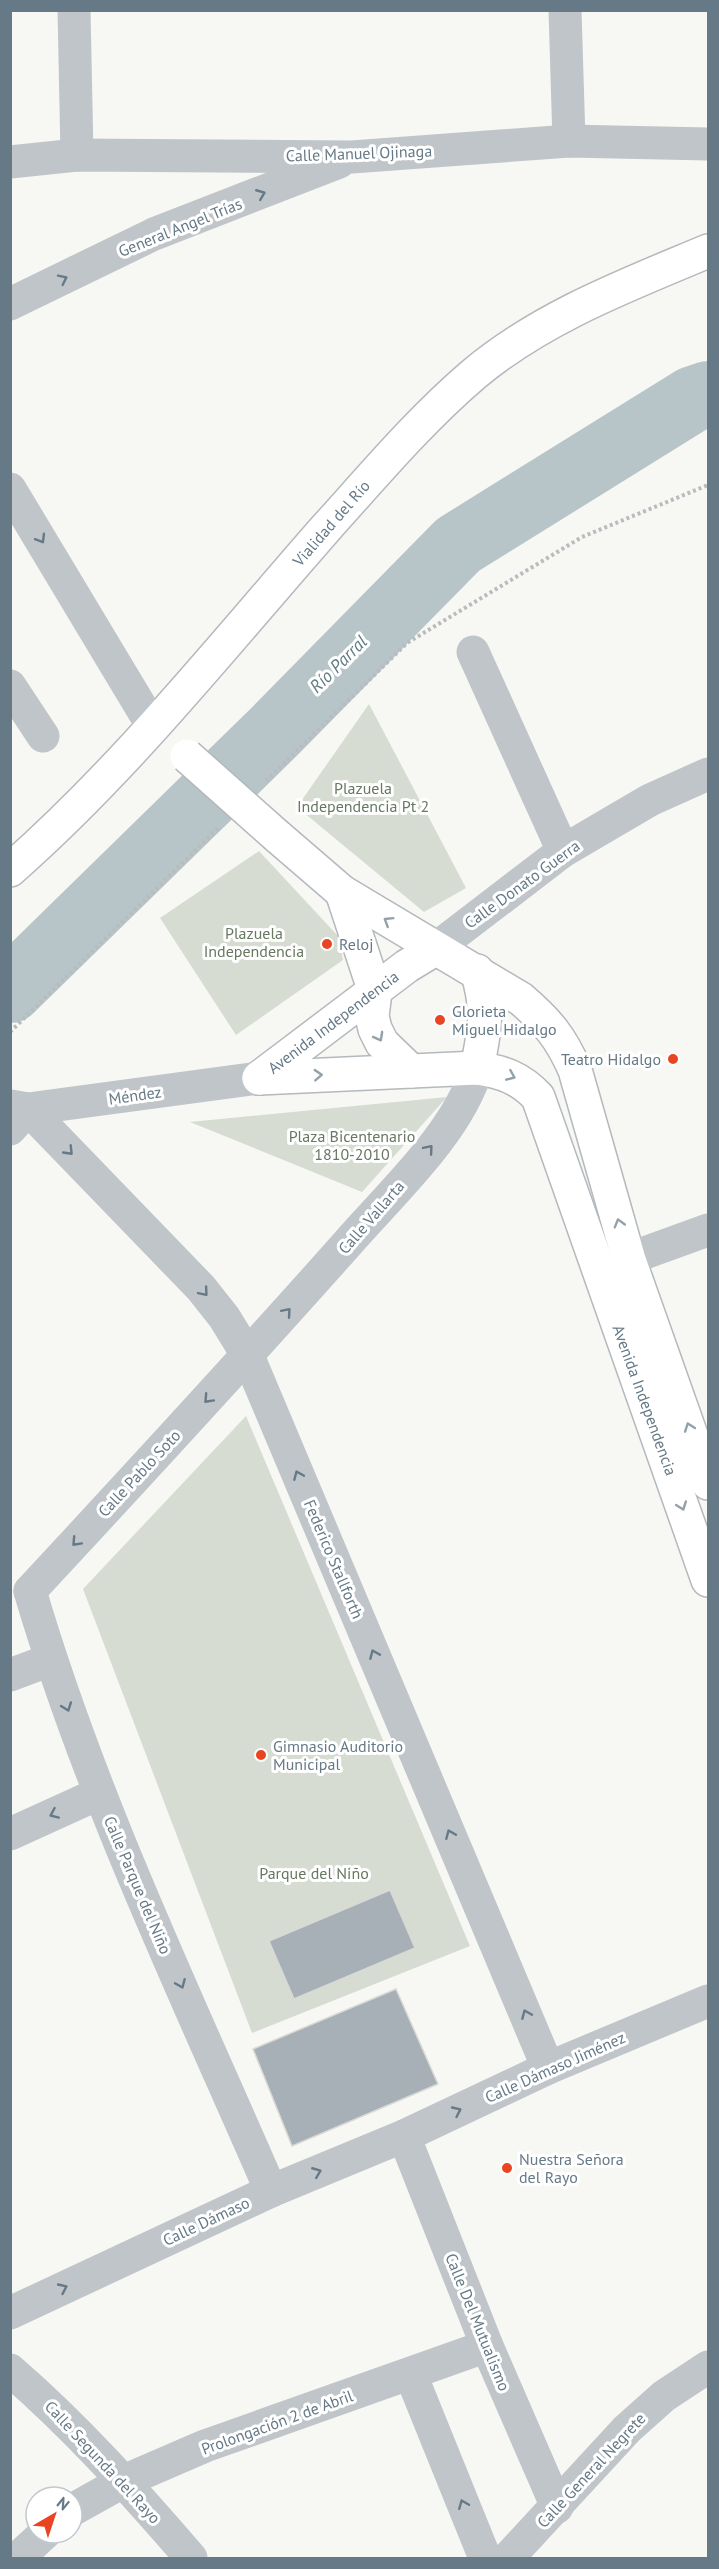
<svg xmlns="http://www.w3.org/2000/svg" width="719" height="2569" viewBox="0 0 719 2569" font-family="'PT Sans',sans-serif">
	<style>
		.green { fill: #d7dcd3 }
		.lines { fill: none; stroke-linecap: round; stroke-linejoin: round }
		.river { stroke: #b7c5c8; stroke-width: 66 }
		.building { fill: #a7b0b6; stroke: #d9d9d6; stroke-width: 1.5 }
		.major-casing { stroke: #b3b9bd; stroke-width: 36 }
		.path { stroke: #b8bcbf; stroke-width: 4; stroke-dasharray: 3 3; stroke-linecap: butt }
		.minor { stroke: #c0c5c9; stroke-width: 33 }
		.major { stroke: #fff; stroke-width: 33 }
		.major-bridge-casing { stroke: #b3b9bd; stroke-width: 36; stroke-linecap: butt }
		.major-bridge { stroke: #fff; stroke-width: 33 }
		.oneway { stroke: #657986 }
		.oneway2 { stroke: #93a1aa }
		.poi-dot { fill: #e94522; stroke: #fff; stroke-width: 2 }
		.labels { text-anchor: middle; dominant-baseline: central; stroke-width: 6; stroke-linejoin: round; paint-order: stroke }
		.street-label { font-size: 16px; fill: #657986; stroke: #fff }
		.park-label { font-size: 16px; fill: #667860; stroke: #fff }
		.poi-label { font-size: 16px; fill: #657986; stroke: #fff; text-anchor: start }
		.water-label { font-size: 18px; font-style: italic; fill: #617b82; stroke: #fff }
	</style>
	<rect width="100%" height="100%" fill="#f7f7f4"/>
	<g class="green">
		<polygon points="369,704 466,888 424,912 297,807"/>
		<polygon points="259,851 338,936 343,960 236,1035 160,918"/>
		<polygon points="447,1097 362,1192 190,1122"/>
		<polygon points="246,1416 470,1946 252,2033 83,1589"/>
	</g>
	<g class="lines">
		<polyline class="river" points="10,990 276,730 458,545 693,399 708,394"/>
	</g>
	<g class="building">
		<polygon points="390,1890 415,1948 294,1999 269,1941"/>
		<polygon points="396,1989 438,2084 292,2146 253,2049"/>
	</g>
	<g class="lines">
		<g class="major-casing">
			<g id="major">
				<path d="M 277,836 L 342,892 L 521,999 C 548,1022 561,1038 575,1070 L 629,1260 L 708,1483"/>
				<path d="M 10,870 C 127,767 224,644 326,528 C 373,476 420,420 474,374 C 542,317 627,285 708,251"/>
				<polyline points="342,892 375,992 372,1016 375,1029 382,1043 411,1071"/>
				<path d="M 477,1068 C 485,1030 489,1009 477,971"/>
				<path d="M 259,1078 L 477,1068 C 503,1072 520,1078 538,1097 L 708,1580"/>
				<polyline points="259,1078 407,966 435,949"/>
			</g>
		</g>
		<g class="path">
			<polyline points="266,781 407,643 582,537 708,485"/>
			<polyline points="10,1032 218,828"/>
		</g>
		<g class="minor">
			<polyline points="74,10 77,155"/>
			<polyline points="565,10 569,141"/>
			<polyline points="10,162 77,155 352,157 569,141 708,144"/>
			<polyline points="10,304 154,234 339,162"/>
			<polyline points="10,489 153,727"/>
			<polyline points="473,652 563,851"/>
			<polyline points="10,686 43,736"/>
			<polyline points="435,949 563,851 650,800 708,774"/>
			<polyline points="11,1106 28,1109 259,1078"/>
			<polyline points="10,1129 28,1109 201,1288 224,1317 248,1356 548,2068"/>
			<polyline points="603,1268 708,1230"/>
			<path d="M 30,1591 C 136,1477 242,1362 346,1245 C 390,1194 458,1133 477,1068"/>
			<path d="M 30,1591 C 91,1798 185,1993 271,2191"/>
			<polyline points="10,1675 50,1660"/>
			<polyline points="10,1834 98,1794"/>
			<polyline points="404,2136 487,2346 557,2507"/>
			<polyline points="10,2313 271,2191 404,2136 548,2068 708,2001"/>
			<path d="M 10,2370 C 76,2427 134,2492 191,2558"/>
			<polyline points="411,2375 485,2558"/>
			<polyline points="72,2510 124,2481 205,2446 487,2346"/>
			<polyline points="18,2558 45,2533"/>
			<polyline points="508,2558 627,2429 664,2396 708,2367"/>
		</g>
		<use href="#major" class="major"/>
		<g class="major-bridge-casing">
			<polyline id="major-bridge" points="187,756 277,836"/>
		</g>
		<use href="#major-bridge" class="major-bridge"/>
	</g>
	<defs><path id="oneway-chevron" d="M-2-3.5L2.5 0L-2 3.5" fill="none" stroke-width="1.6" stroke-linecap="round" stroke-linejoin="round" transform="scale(1.5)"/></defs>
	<g class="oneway">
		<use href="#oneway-chevron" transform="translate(261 194) rotate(-22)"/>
		<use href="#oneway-chevron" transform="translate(63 279) rotate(-26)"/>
		<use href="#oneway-chevron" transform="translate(41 539) rotate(59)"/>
		<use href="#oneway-chevron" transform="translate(429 1149) rotate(-50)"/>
		<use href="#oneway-chevron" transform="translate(69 1151) rotate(46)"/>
		<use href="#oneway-chevron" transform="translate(204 1292) rotate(50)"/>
		<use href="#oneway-chevron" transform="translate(287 1312) rotate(-49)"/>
		<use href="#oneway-chevron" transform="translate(208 1399) rotate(133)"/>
		<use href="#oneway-chevron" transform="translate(298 1475) rotate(-113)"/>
		<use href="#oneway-chevron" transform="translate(76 1542) rotate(133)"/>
		<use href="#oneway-chevron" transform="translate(374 1654) rotate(-113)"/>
		<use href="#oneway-chevron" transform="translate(67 1707) rotate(70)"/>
		<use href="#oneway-chevron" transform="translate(54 1814) rotate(156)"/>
		<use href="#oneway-chevron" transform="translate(450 1834) rotate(-113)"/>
		<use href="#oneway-chevron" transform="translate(181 1984) rotate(67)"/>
		<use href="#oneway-chevron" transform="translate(526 2014) rotate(-113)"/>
		<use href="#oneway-chevron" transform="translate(457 2111) rotate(-25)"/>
		<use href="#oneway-chevron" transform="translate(317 2172) rotate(-22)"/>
		<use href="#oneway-chevron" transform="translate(63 2288) rotate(-25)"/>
		<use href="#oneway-chevron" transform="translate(463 2504) rotate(-112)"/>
	</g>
	<g class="oneway2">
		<use href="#oneway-chevron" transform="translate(388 921) rotate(-148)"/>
		<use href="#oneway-chevron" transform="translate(379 1037) rotate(61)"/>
		<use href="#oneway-chevron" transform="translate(318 1075) rotate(-3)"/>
		<use href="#oneway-chevron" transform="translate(511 1076) rotate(23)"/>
		<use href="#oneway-chevron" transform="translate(619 1223) rotate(-106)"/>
		<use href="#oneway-chevron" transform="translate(689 1427) rotate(-110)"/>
		<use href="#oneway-chevron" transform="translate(682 1506) rotate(70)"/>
	</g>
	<g class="poi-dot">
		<circle cx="327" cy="944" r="6"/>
		<circle cx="440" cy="1020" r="6"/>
		<circle cx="673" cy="1059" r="6"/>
		<circle cx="261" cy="1755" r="6"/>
		<circle cx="507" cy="2168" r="6"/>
	</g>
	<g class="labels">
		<g class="street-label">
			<text transform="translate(359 153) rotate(-2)">Calle Manuel Ojinaga</text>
			<text transform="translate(180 227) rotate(-22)">General Angel Trías</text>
			<text transform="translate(331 523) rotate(-49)">Vialidad del Río</text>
			<text transform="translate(522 884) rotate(-36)">Calle Donato Guerra</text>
			<text transform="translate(333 1022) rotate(-37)">Avenida Independencia</text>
			<text transform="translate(135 1095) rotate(-8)">Méndez</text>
			<text transform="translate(371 1217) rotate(-49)">Calle Vallarta</text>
			<text transform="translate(645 1400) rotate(70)">Avenida Independencia</text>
			<text transform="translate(139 1473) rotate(-47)">Calle Pablo Soto</text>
			<text transform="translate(334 1559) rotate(67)">Federico Stallforth</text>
			<text transform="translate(138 1885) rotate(67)">Calle Parque del Niño</text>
			<text transform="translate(555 2067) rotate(-24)">Calle Dámaso Jiménez</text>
			<text transform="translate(206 2221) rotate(-25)">Calle Dámaso</text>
			<text transform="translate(478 2322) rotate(68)">Calle Del Mutualismo</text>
			<text transform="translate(277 2422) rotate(-20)">Prolongación 2 de Abril</text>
			<text transform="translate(103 2462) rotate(47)">Calle Segunda del Rayo</text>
			<text transform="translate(591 2470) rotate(-47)">Calle General Negrete</text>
		</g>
		<g class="park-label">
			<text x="363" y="788">Plazuela<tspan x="363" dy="18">Independencia Pt 2</tspan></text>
			<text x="254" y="933">Plazuela<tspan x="254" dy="18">Independencia</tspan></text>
			<text x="352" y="1136">Plaza Bicentenario<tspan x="352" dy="18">1810-2010</tspan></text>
			<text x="314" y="1873">Parque del Niño</text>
		</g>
		<g class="poi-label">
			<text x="339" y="944">Reloj</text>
			<text x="452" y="1011">Glorieta<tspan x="452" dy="18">Miguel Hidalgo</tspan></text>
			<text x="661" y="1059" text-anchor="end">Teatro Hidalgo</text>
			<text x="273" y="1746">Gimnasio Auditorio<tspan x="273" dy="18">Municipal</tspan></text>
			<text x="519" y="2159">Nuestra Señora<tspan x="519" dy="18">del Rayo</tspan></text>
		</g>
		<g class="water-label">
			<text transform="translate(338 664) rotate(-45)">Río Parral</text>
		</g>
	</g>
	<rect width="719" height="2569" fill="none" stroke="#657986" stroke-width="24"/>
	<g transform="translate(54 2515) rotate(39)"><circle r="28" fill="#ffffff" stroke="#c1c9cf" stroke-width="1.5"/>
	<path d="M0-4.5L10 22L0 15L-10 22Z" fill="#e94522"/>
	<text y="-9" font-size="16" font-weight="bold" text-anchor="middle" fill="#657986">N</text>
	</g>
</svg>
